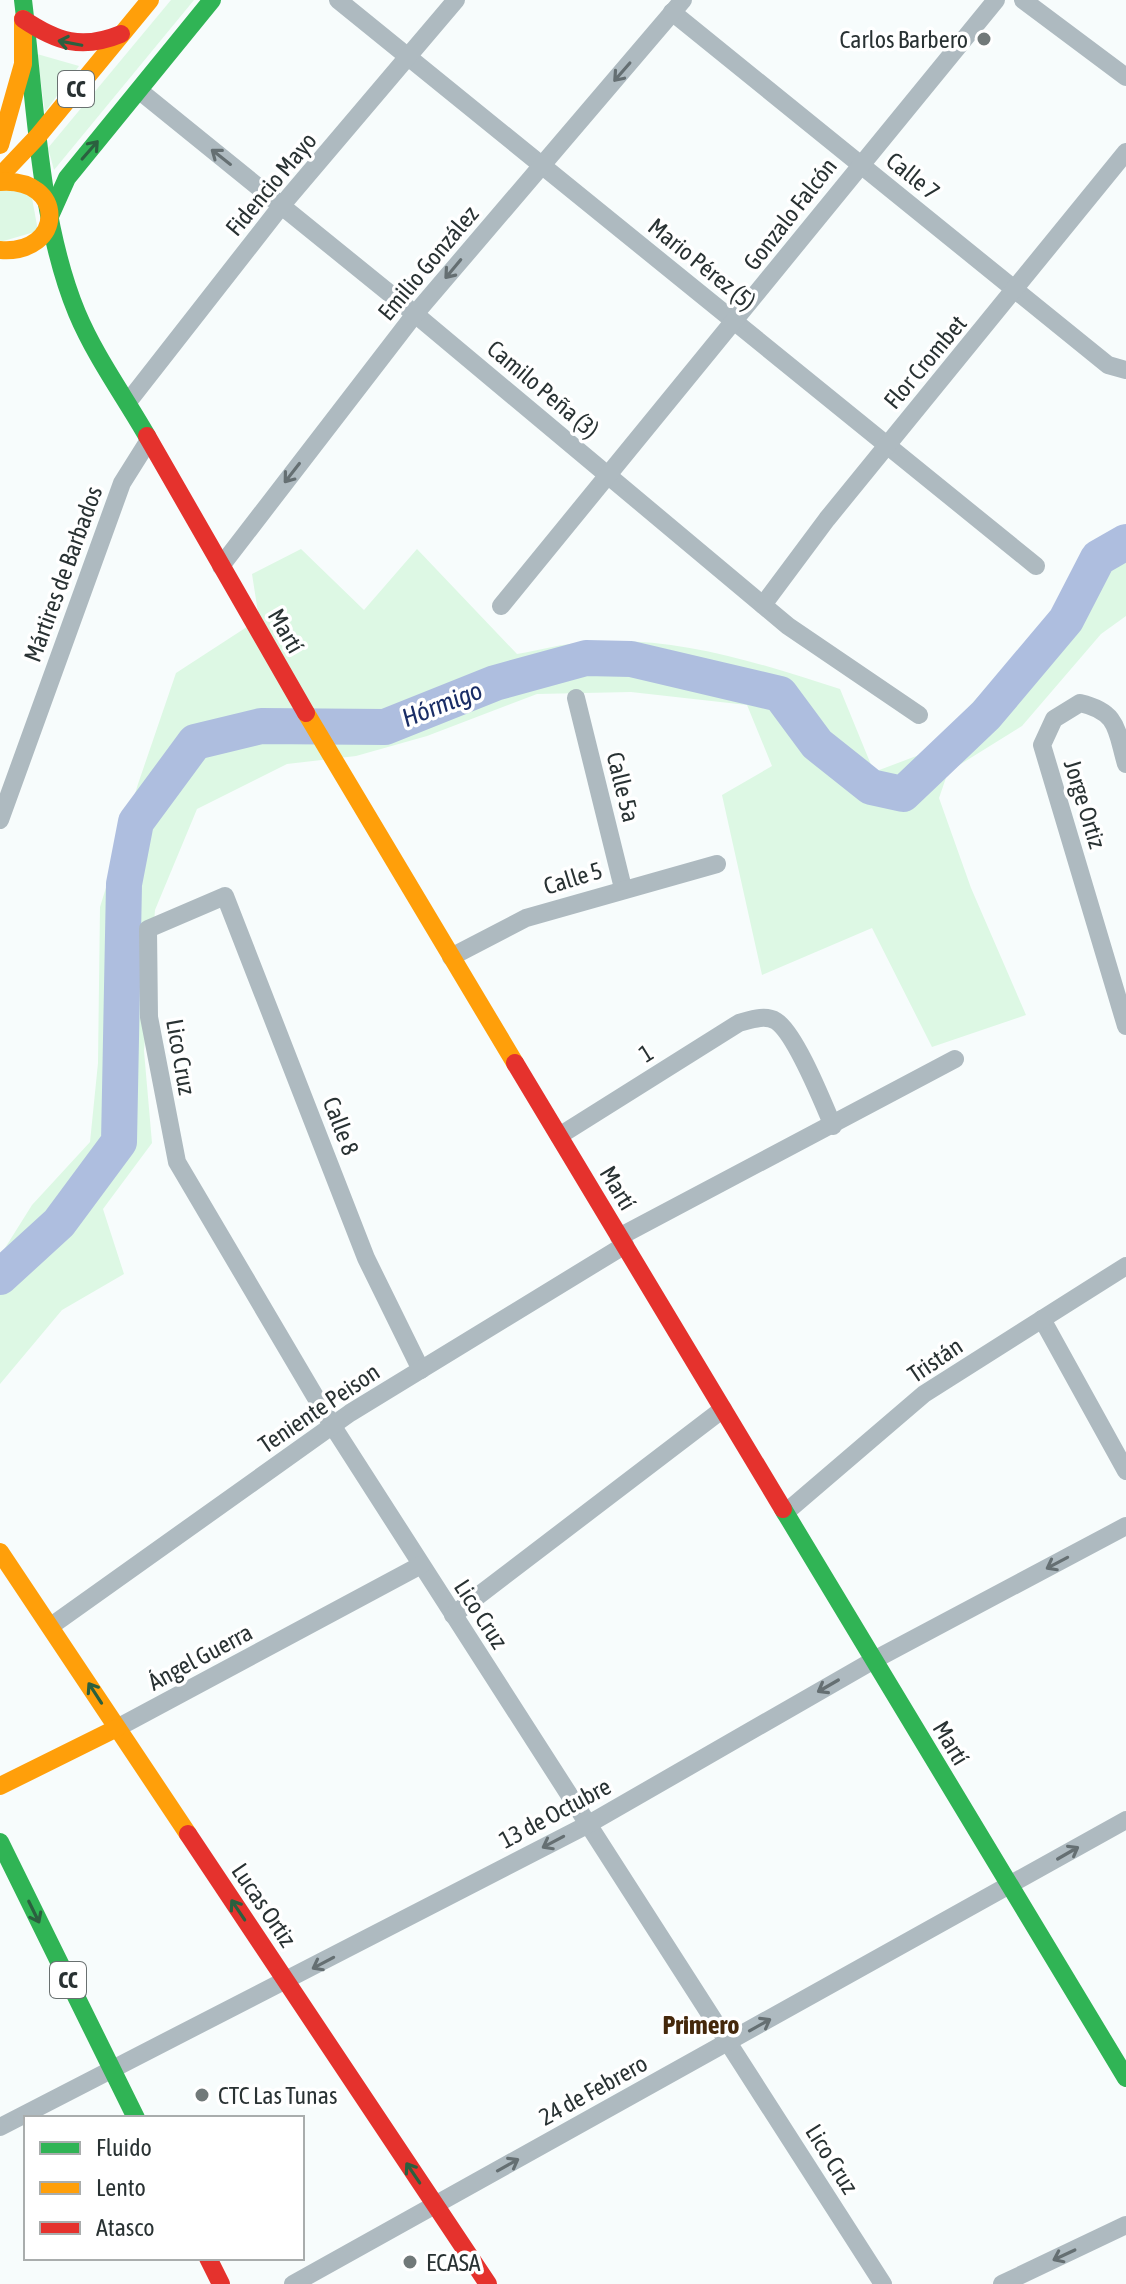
<svg xmlns="http://www.w3.org/2000/svg" width="1126" height="2284" viewBox="0 0 1126 2284" font-family="'Asap Condensed',sans-serif">
	<style>
		.green { fill: #ddf8e4 }
		.lines { fill: none; stroke-linecap: round; stroke-linejoin: round }
		.river { stroke: #aebedf; stroke-width: 36 }
		.street { stroke: #aebac0; stroke-width: 18 }
		.fast { stroke: #30b455; stroke-width: 18 }
		.slow { stroke: #ff9f0a; stroke-width: 18 }
		.jam { stroke: #e5322d; stroke-width: 18 }
		.oneway { stroke: #2b603f }
		.oneway2 { stroke: #656f72 }
		.poi-dot { fill: #717979; stroke: #fff; stroke-width: 3 }
		.labels { text-anchor: middle; dominant-baseline: central; stroke-width: 7; stroke-linejoin: round; paint-order: stroke }
		.shield { fill: #fff; stroke: #697070; stroke-width: 2 }
		.shield-label { font-size: 22px; font-weight: bold; fill: #293233 }
		.poi-label { font-size: 24px; fill: #293233; stroke: #fff; text-anchor: start }
		.street-label { font-size: 24px; fill: #293233; stroke: #fff }
		.water-label { font-size: 26px; font-style: italic; fill: #192d66; stroke: #fff }
		.neighbourhood-label { font-size: 26px; font-weight: bold; fill: #45280b; stroke: #fff }
	</style>
	<rect width="100%" height="100%" fill="#f7fcfc"/>
	<g class="green">
		<polygon points="171,0 194,0 54,170 48,148"/>
		<polygon points="37,54 79,66 45,112"/>
		<polygon points="0,185 30,187 38,231 0,242"/>
		<path d="M 1126,528 L 1126,616 L 1101,634 L 1022,726 L 948,772 L 939,798 L 971,888 L 1026,1015 L 932,1047 L 872,928 L 762,975 L 722,795 L 772,766 L 747,705 L 631,692 L 537,694 L 427,736 L 356,756 L 287,764 L 197,809 L 155,910 L 144,1051 L 152,1143 L 103,1209 L 124,1274 L 62,1310 L 0,1384 L 0,1256 L 32,1205 L 90,1142 L 98,1063 L 100,907 L 138,784 L 176,673 L 259,619 L 252,574 L 301,549 L 364,610 L 417,549 L 517,654 C 540,650 562,644 585,642 C 674,635 756,662 840,689 L 874,772 L 927,752 L 1041,629 L 1091,554 L 1112,531 Z"/>
	</g>
	<g class="lines">
		<polyline class="river" points="0,1277 59,1223 119,1142 124,884 136,822 195,742 261,726 385,727 495,683 586,658 631,659 780,694 817,744 871,787 903,794 986,715 1066,620 1098,558 1126,542"/>
		<g class="street">
			<polyline points="338,0 1036,566"/>
			<polyline points="1023,0 1126,77"/>
			<polyline points="672,12 1108,365 1126,370"/>
			<polyline points="141,92 415,314 788,626 919,715"/>
			<polyline points="128,402 282,205 456,0"/>
			<polyline points="221,566 415,314 683,0"/>
			<polyline points="763,605 827,519 1126,152"/>
			<polyline points="501,606 996,0"/>
			<polyline points="576,698 623,888"/>
			<path d="M 1126,764 C 1116,730 1119,712 1080,703 L 1054,719 L 1042,745 L 1126,1026"/>
			<polyline points="0,820 122,483 149,440"/>
			<polyline points="451,957 526,918 717,864"/>
			<path d="M 559,1136 L 739,1023 C 750,1020 765,1014 776,1021 C 796,1034 823,1103 833,1126"/>
			<polyline points="619,1237 955,1059"/>
			<polyline points="1042,1319 1126,1471"/>
			<polyline points="421,1370 366,1258 225,896 148,929 149,1017 177,1162 332,1425 883,2284"/>
			<polyline points="785,1513 924,1394 1126,1266"/>
			<polyline points="453,1615 723,1409"/>
			<polyline points="51,1626 350,1413 625,1245"/>
			<polyline points="117,1728 421,1565"/>
			<polyline points="0,2127 587,1825 874,1660 1126,1526"/>
			<polyline points="293,2284 1126,1820"/>
			<polyline points="1002,2284 1126,2225"/>
		</g>
		<g class="fast">
			<path d="M 23,0 C 35,99 39,222 77,313 C 95,356 124,396 147,436"/>
			<polyline points="50,216 67,178 212,0"/>
			<polyline points="783,1509 1126,2078"/>
			<polyline points="0,1842 136,2118"/>
		</g>
		<g class="slow">
			<polyline points="0,145 23,64 23,19"/>
			<polyline points="0,176 38,136 150,0"/>
			<path d="M 0,182 C 67,177 65,255 0,250"/>
			<polyline points="306,713 515,1063"/>
			<polyline points="0,1552 188,1834"/>
			<polyline points="0,1786 117,1728"/>
		</g>
		<g class="jam">
			<path d="M 23,19 C 57,42 82,50 121,34"/>
			<polyline points="147,436 306,713"/>
			<polyline points="515,1063 783,1509"/>
			<polyline points="188,1834 488,2284"/>
			<polyline points="208,2258 221,2284"/>
		</g>
	</g>
	<defs><path id="oneway-shaft" d="M-6 0H5M1.5-3L5.5 0L1.5 3" fill="none" stroke-width="1.6" stroke-linecap="round" stroke-linejoin="round" transform="scale(2)"/></defs>
	<g class="oneway">
		<use href="#oneway-shaft" transform="translate(70 43) rotate(-169)"/>
		<use href="#oneway-shaft" transform="translate(90 150) rotate(-49)"/>
		<use href="#oneway-shaft" transform="translate(95 1693) rotate(-123)"/>
		<use href="#oneway-shaft" transform="translate(238 1910) rotate(-124)"/>
		<use href="#oneway-shaft" transform="translate(34 1912) rotate(64)"/>
		<use href="#oneway-shaft" transform="translate(413 2173) rotate(-124)"/>
	</g>
	<g class="oneway2">
		<use href="#oneway-shaft" transform="translate(622 72) rotate(131)"/>
		<use href="#oneway-shaft" transform="translate(221 157) rotate(-142)"/>
		<use href="#oneway-shaft" transform="translate(453 269) rotate(130)"/>
		<use href="#oneway-shaft" transform="translate(292 473) rotate(128)"/>
		<use href="#oneway-shaft" transform="translate(1057 1563) rotate(152)"/>
		<use href="#oneway-shaft" transform="translate(828 1686) rotate(150)"/>
		<use href="#oneway-shaft" transform="translate(553 1842) rotate(152)"/>
		<use href="#oneway-shaft" transform="translate(1068 1853) rotate(-30)"/>
		<use href="#oneway-shaft" transform="translate(323 1963) rotate(152)"/>
		<use href="#oneway-shaft" transform="translate(760 2025) rotate(-29)"/>
		<use href="#oneway-shaft" transform="translate(508 2165) rotate(-29)"/>
		<use href="#oneway-shaft" transform="translate(1064 2255) rotate(155)"/>
	</g>
	<g class="poi-dot">
		<circle cx="984" cy="39" r="8"/>
		<circle cx="202" cy="2095" r="8"/>
		<circle cx="410" cy="2262" r="8"/>
	</g>
	<g class="labels">
		<g class="shield">
			<rect x="58" y="71" width="36" height="36" rx="6"/>
			<rect x="50" y="1962" width="36" height="36" rx="6"/>
		</g>
		<g class="shield-label">
			<text x="76" y="89">CC</text>
			<text x="68" y="1980">CC</text>
		</g>
		<g class="poi-label">
			<text x="968" y="39" text-anchor="end">Carlos Barbero</text>
			<text x="218" y="2095">CTC Las Tunas</text>
			<text x="426" y="2262">ECASA</text>
		</g>
		<g class="street-label">
			<text transform="translate(913 176) rotate(39)">Calle 7</text>
			<text transform="translate(271 184) rotate(-50)">Fidencio Mayo</text>
			<text transform="translate(790 214) rotate(-52)">Gonzalo Falcón</text>
			<text transform="translate(428 263) rotate(-50)">Emilio González</text>
			<text transform="translate(702 264) rotate(39)">Mario Pérez (5)</text>
			<text transform="translate(925 362) rotate(-50)">Flor Crombet</text>
			<text transform="translate(543 389) rotate(40)">Camilo Peña (3)</text>
			<text transform="translate(63 574) rotate(-70)">Mártires de Barbados</text>
			<text transform="translate(286 631) rotate(60)">Martí</text>
			<text transform="translate(623 787) rotate(76)">Calle 5a</text>
			<text transform="translate(1085 804) rotate(73)">Jorge Ortiz</text>
			<text transform="translate(573 878) rotate(-17)">Calle 5</text>
			<text transform="translate(646 1053) rotate(-32)">1</text>
			<text transform="translate(181 1057) rotate(80)">Lico Cruz</text>
			<text transform="translate(341 1126) rotate(69)">Calle 8</text>
			<text transform="translate(618 1188) rotate(59)">Martí</text>
			<text transform="translate(935 1360) rotate(-34)">Tristán</text>
			<text transform="translate(319 1408) rotate(-34)">Teniente Peison</text>
			<text transform="translate(481 1614) rotate(57)">Lico Cruz</text>
			<text transform="translate(200 1657) rotate(-28)">Ángel Guerra</text>
			<text transform="translate(951 1743) rotate(59)">Martí</text>
			<text transform="translate(555 1813) rotate(-28)">13 de Octubre</text>
			<text transform="translate(264 1905) rotate(56)">Lucas Ortiz</text>
			<text transform="translate(593 2090) rotate(-29)">24 de Febrero</text>
			<text transform="translate(832 2159) rotate(58)">Lico Cruz</text>
		</g>
		<g class="water-label">
			<text transform="translate(442 704) rotate(-21)">Hórmigo</text>
		</g>
		<g class="neighbourhood-label">
			<text x="701" y="2025">Primero</text>
		</g>
	</g>
	<rect x="24" y="2116" width="280" height="144" fill="#ffffff" stroke="#a9adad" stroke-width="2"/>
	<rect x="40" y="2142" width="40" height="12" fill="#30b455" stroke="#a9adad" stroke-width="2"/>
	<text x="96" y="2156" font-size="24" fill="#293233">Fluido</text>
	<rect x="40" y="2182" width="40" height="12" fill="#ff9f0a" stroke="#a9adad" stroke-width="2"/>
	<text x="96" y="2196" font-size="24" fill="#293233">Lento</text>
	<rect x="40" y="2222" width="40" height="12" fill="#e5322d" stroke="#a9adad" stroke-width="2"/>
	<text x="96" y="2236" font-size="24" fill="#293233">Atasco</text>
</svg>
